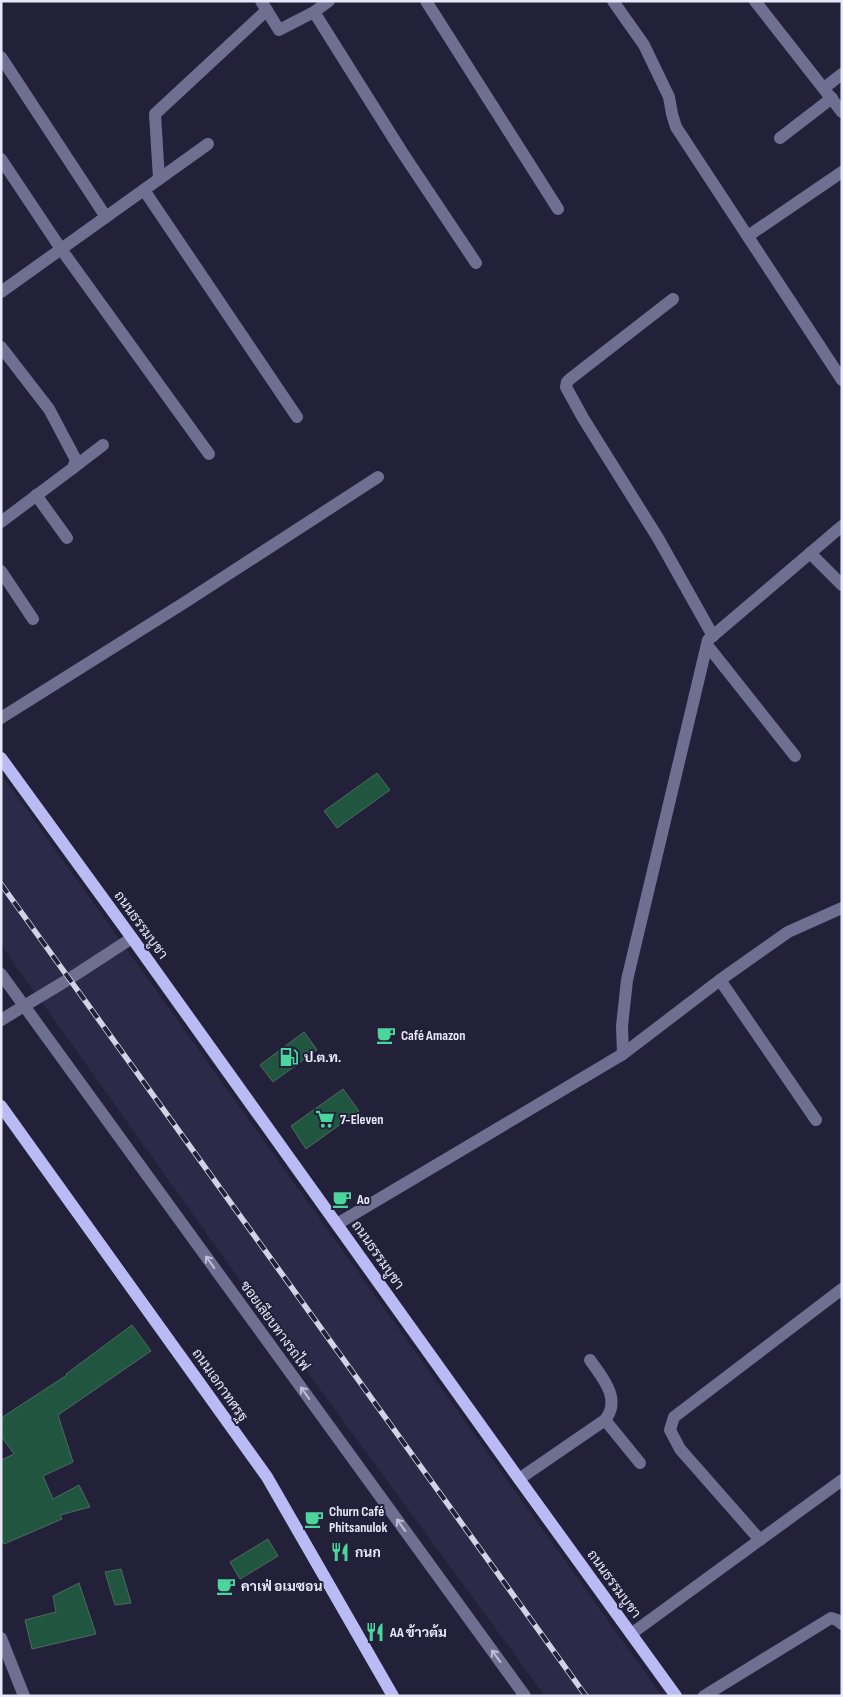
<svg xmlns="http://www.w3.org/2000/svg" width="843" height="1697" viewBox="0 0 843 1697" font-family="'Sofia Sans Condensed',Sarabun,sans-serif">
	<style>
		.built { fill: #2b2b49 }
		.building { fill: #20563f; stroke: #4d6c5c }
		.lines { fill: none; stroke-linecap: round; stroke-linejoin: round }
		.minor { stroke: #6e6f91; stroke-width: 12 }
		.major { stroke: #babbf4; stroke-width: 12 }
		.rail-casing { stroke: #d2d3e5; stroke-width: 5.5 }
		.rail { stroke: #222139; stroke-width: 4; stroke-dasharray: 11; stroke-linecap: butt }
		.oneway { stroke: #bdbed5 }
		.labels { text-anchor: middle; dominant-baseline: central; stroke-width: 4; stroke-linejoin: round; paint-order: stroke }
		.street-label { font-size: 14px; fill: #e7e8f9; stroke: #222139 }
		.poi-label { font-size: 14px; font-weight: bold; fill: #e7e8f9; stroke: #222139; text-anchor: start }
	</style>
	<rect width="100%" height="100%" fill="#222139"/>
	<polygon class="built" points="1,774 662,1696 545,1696 237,1276 1,945"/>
	<g class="building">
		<polygon points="377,773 390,790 337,828 324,811"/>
		<polygon points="304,1032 317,1050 273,1082 260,1065"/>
		<polygon points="343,1089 359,1111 306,1149 291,1126"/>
		<polygon points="132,1325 151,1351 58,1415 73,1462 43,1476 53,1499 79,1485 90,1507 60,1515 62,1519 4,1544 1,1539 1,1460 14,1454 1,1436 1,1418 67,1375 66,1374"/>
		<polygon points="268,1539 278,1556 240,1579 230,1562"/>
		<polygon points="121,1569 131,1603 115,1605 105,1572"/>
		<polygon points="79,1583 96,1634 32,1649 25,1620 56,1612 53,1596"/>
	</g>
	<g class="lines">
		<g class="minor">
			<polyline points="261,1 279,30 314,12 329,1"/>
			<polyline points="426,1 558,209"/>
			<polyline points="613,1 644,45 669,97 672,114 676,127 842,380"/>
			<polyline points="755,1 842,112"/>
			<polyline points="314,12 402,152 476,263"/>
			<polyline points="1,57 106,217"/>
			<polyline points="824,88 842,74"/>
			<polyline points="780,138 832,98"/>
			<polyline points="1,159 61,249 209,454"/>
			<polyline points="159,179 155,114 267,10"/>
			<polyline points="144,190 297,417"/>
			<polyline points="748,236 842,172"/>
			<polyline points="1,292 208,144"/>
			<polyline points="673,299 570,379 567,382 566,387 583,418 658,538 713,636"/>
			<polyline points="1,347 49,409 76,460 73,468 1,522"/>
			<polyline points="73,468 103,445"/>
			<polyline points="36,495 67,538"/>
			<polyline points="810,553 842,585"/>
			<polyline points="1,571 33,619"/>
			<polyline points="707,645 795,756"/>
			<polyline points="1,718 187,601 378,477"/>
			<polyline points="1,974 525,1696"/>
			<polyline points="720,980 816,1120"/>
			<polyline points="1,1020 69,979 132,938"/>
			<polyline points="623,1054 622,1026 627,980 708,640 842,526"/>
			<polyline points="337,1224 623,1054 720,980 788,932 842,908"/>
			<path d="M 590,1360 C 602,1377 622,1399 605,1420"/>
			<polyline points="519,1479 605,1420 640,1463"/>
			<polyline points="760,1540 680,1449 670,1430 674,1417 842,1289"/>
			<polyline points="631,1634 842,1480"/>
			<polyline points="1,1638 24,1696"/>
			<polyline points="704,1696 831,1618 837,1620 842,1624"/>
		</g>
		<g class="major">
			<polyline points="1,758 132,938 519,1479 676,1696"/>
			<polyline points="1,1106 267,1477 393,1696"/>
		</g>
		<g class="rail-casing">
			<polyline id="rail" points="1,884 586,1696"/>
		</g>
		<use href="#rail" class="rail"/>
	</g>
	<defs><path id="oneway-shaft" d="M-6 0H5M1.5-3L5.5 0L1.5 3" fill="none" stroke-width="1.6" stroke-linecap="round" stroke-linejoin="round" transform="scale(1.25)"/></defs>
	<g class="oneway">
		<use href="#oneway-shaft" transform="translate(210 1262) rotate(-126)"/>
		<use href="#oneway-shaft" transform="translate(305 1393) rotate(-126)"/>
		<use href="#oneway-shaft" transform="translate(401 1525) rotate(-126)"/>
		<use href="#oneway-shaft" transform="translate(496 1656) rotate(-126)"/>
	</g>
	<defs>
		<g id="cafe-bare" transform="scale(1.5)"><path d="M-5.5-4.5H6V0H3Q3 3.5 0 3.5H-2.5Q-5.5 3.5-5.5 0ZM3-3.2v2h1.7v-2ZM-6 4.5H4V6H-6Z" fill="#4bd49b" stroke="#222139" stroke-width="2.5" paint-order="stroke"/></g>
		<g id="fuel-bare" transform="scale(1.5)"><path d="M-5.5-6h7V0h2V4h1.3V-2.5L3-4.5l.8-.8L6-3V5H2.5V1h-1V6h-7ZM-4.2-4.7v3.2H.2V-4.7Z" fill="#4bd49b" stroke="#222139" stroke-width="2.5" paint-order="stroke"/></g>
		<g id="supermarket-bare" transform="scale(1.5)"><path d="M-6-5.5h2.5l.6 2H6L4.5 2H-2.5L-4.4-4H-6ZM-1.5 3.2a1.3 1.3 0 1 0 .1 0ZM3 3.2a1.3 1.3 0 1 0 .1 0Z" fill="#4bd49b" stroke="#222139" stroke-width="2.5" paint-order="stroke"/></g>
		<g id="restaurant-bare" transform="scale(1.5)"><path d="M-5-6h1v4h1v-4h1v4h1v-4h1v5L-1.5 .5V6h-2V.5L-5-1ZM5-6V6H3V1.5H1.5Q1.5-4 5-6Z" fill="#4bd49b" stroke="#222139" stroke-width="2.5" paint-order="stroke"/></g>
	</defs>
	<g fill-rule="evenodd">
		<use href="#cafe-bare" x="386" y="1035"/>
		<use href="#fuel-bare" x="289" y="1057"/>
		<use href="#supermarket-bare" x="325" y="1119"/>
		<use href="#cafe-bare" x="342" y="1199"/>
		<use href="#cafe-bare" x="314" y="1519"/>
		<use href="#restaurant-bare" x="340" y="1552"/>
		<use href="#cafe-bare" x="226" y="1586"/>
		<use href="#restaurant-bare" x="375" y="1632"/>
	</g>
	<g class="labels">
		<g class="street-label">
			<text transform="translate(141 925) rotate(54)">ถนนธรรมบูชา</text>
			<text transform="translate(378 1255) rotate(55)">ถนนธรรมบูชา</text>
			<text transform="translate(275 1326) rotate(54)">ซอยเลียบทางรถไฟ</text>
			<text transform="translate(220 1385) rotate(55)">ถนนเอกาทศรฐ</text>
			<text transform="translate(614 1584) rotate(54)">ถนนธรรมบูชา</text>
		</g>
		<g class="poi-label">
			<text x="401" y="1035">Café Amazon</text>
			<text x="304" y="1057">ป.ต.ท.</text>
			<text x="340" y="1119">7-Eleven</text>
			<text x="357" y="1199">Ao</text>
			<text x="329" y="1511">Churn Café<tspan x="329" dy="16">Phitsanulok</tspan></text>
			<text x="355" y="1552">กนก</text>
			<text x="241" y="1586">คาเฟ่ อเมซอน</text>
			<text x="390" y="1632">AA ข้าวต้ม</text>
		</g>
	</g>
	<rect width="843" height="1697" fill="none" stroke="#e7e8f9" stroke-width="5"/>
</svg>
